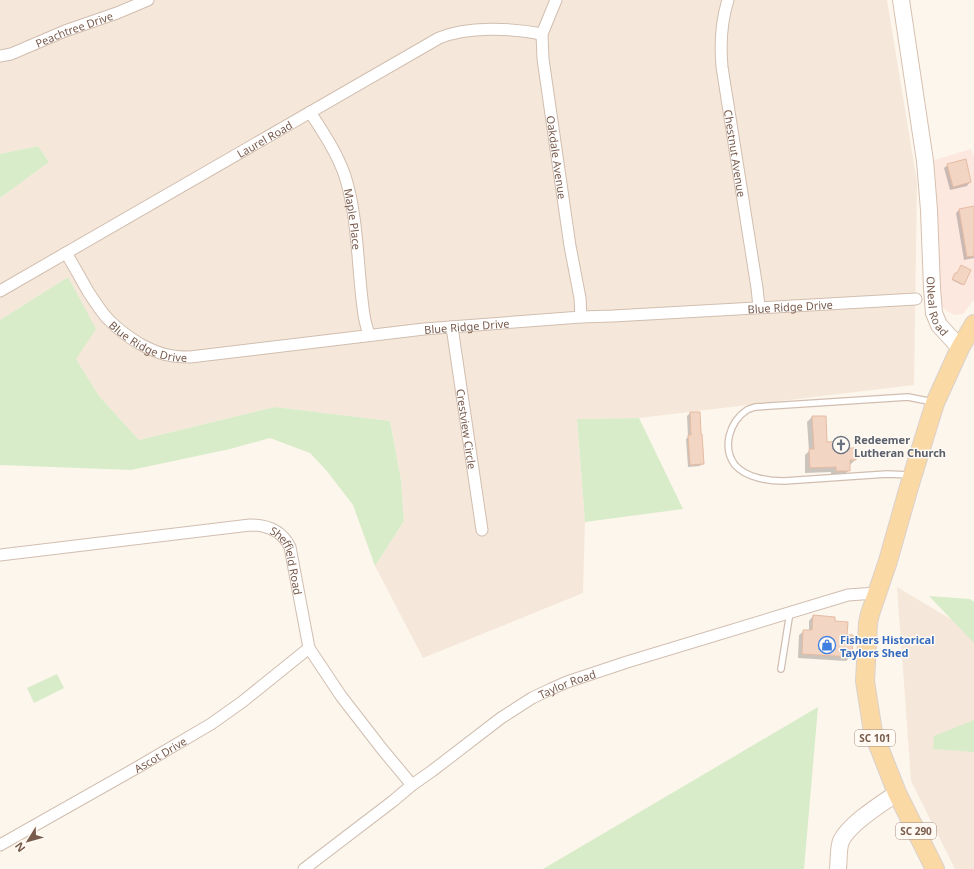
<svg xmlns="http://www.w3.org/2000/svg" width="974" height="869" viewBox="0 0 974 869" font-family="'Noto Sans',sans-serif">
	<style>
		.residential { fill: #f5e8da }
		.commercial { fill: #fde8e0 }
		.green { fill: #d8ecc9 }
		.shadow { fill: #0003 }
		.building { fill: #f3d5c3; stroke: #e6bba3 }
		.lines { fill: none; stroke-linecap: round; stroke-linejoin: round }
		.lane-casing { stroke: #d1beb0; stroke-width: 8 }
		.street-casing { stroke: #d1beb0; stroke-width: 13 }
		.secondary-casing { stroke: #d6c0b0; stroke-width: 18 }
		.primary-casing { stroke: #dad1cd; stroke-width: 20 }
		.lane { stroke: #fff; stroke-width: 5.5 }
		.street { stroke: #fff; stroke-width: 11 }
		.secondary { stroke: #fff; stroke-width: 16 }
		.primary { stroke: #fbd9a5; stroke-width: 18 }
		.labels { text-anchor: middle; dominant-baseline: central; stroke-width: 3; stroke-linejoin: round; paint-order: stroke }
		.shield { fill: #fffaf3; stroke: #a28b7f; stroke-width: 1 }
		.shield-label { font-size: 10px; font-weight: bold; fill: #7a5c4d }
		.street-label { font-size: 11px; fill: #7a5c4d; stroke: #fffaf3 }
		.worship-label { font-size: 11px; font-weight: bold; fill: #5b616d; stroke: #fffaf3; text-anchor: start }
		.shop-label { font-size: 11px; font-weight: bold; fill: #366cbe; stroke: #fffaf3; text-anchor: start }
	</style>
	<rect width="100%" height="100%" fill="#fdf6ec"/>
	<g class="residential">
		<polygon points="0,0 887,0 917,182 914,385 639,418 577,419 585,522 583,593 423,658 375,566 404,521 401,480 390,421 275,407 139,440 99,396 76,359 68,277 0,320 0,198 49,162 38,146 0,154"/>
		<polygon points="897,587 974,633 974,869 955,869 911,781"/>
	</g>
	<polygon class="commercial" points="971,149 974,158 974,299 963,314 955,315 946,311 940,304 931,161"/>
	<g class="green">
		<polygon points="38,146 49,162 0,198 0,154"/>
		<polygon points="68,277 96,329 76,359 99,396 139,440 275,407 390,421 401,480 404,521 375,566 353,505 326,470 310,453 270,438 230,449 131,470 0,465 0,320"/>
		<polygon points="639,418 683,509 585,522 577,419"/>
		<polygon points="929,596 970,599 974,602 974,643"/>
		<polygon points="57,674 64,688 34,703 27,688"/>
		<polygon points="818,707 804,869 543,869"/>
		<polygon points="974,720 974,752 933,749 934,736"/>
	</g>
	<g class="shadow">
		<polygon points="948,165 970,182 967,186 950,190 944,168"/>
		<polygon points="974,207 974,258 964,260 956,213 959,210"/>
		<polygon points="955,275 963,284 962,285 952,280"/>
		<polygon points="690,413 699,413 703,463 700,466 688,467 686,439 688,437 687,416"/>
		<polygon points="812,417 826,443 848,449 855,460 850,465 849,465 849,470 844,475 831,476 831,472 805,473 805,455 809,451 807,422"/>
		<polygon points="813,616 834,622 846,636 851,656 846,661 798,658 799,635 804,631 809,631 809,621"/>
	</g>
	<g class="building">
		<polygon points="966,159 971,182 953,187 947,164"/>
		<polygon points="974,206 974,256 967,257 959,209"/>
		<polygon points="961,265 971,270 964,285 952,279 955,273 957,273"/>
		<polygon points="690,412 700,412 701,434 702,434 704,464 690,465 688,435 691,435"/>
		<polygon points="812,416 826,416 827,442 849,441 849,448 855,448 856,460 850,460 850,471 836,471 836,467 810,468 809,449 814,449"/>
		<polygon points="813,615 835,617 835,621 848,622 847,635 853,635 852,657 802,654 803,630 812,630"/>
	</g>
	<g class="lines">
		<g class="lane-casing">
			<g id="lane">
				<path d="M 910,475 L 887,474 L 784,481 C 769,481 746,478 735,465 C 722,448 729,422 747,410 C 749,409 752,408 755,407 L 908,397 L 933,402"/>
				<polyline points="781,669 790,612"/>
			</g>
		</g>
		<g class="street-casing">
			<g id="street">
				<path id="s1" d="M 556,0 L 542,34 L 543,59 L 570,246 L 580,298 L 581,317"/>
				<path id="s2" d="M 728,0 C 721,22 720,44 722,67 L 757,288 L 759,307"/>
				<path id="s3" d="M 0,56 L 11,54 L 65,31 L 117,13 L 148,0"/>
				<path id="s4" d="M 310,112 C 323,132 337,153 345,176 C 359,221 357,269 364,315 C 365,322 367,328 369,335"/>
				<path id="s5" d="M 66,253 C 74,266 81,279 89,293 C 96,303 102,314 111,322 C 120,331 130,338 140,344 C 159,354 169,357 190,357 L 424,329 L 581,317 L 613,316 L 916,299"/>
				<path id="s6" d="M 0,291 L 439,38 C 468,26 511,28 542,34"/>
				<path id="s7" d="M 452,327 L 482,530"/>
				<path id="s8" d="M 0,555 L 250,525 C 267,525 282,531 290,547 L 309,648 L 341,696 L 382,749 L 412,785"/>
				<path id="s9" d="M 0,845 L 138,767 L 211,724 L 242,702 L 309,648"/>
				<path id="s10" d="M 304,869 L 393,801 L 412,785 L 432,771 L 501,718 L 532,698 L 551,689 L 567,682 L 627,662 L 848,595 L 876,593"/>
			</g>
		</g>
		<g class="secondary-casing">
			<g id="secondary">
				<path id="s11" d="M 901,0 L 925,161 L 929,210 L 932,288 L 934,313 L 939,325 L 960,348"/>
				<path d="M 838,869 C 839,862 838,848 841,841 C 849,824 881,804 897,793"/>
			</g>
		</g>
		<g class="primary-casing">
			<polyline id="primary" points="935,869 897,793 873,732 865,681 868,623 870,614 888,561 909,487 935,403 960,348 974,324"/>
		</g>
		<use href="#lane" class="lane"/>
		<use href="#street" class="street"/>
		<use href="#secondary" class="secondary"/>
		<use href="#primary" class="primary"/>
	</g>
	<defs>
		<g id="church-ring" transform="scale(0.9)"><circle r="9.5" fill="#fffaf3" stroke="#6b7280" stroke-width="1.5"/><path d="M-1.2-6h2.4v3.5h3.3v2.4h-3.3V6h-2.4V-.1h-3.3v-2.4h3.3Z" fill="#6b7280"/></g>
		<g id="shop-ring" transform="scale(0.9)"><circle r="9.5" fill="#fffaf3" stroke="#3f7fe0" stroke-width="1.5"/><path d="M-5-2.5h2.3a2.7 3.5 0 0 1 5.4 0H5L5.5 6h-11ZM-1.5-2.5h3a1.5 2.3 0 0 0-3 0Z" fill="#3f7fe0"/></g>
	</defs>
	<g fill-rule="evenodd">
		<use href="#church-ring" x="841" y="445"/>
		<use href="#shop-ring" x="827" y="645"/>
	</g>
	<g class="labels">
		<g class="shield">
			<rect x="855" y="730" width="40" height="16" rx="3"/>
			<rect x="896" y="823" width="40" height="16" rx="3"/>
		</g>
		<g class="shield-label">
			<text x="875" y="738">SC 101</text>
			<text x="916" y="831">SC 290</text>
		</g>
		<g class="street-label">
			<text stroke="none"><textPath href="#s3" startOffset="79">Peachtree Drive</textPath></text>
			<text stroke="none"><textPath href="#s6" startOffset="305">Laurel Road</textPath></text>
			<text stroke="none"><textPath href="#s2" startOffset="155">Chestnut Avenue</textPath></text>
			<text stroke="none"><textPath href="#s1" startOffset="161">Oakdale Avenue</textPath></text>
			<text stroke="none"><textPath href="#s4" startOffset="117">Maple Place</textPath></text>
			<text stroke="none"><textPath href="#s11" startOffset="309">ONeal Road</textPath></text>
			<text stroke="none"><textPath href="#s5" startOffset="774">Blue Ridge Drive</textPath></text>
			<text stroke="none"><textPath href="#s5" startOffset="450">Blue Ridge Drive</textPath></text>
			<text stroke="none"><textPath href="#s5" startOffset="126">Blue Ridge Drive</textPath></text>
			<text stroke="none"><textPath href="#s7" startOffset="103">Crestview Circle</textPath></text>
			<text stroke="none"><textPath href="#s8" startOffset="311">Sheffield Road</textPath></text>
			<text stroke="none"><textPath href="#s10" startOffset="323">Taylor Road</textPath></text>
			<text stroke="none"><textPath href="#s9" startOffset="184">Ascot Drive</textPath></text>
		</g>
		<g class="worship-label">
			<text x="854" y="439">Redeemer<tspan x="854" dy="13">Lutheran Church</tspan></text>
		</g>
		<g class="shop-label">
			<text x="840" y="639">Fishers Historical<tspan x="840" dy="13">Taylors Shed</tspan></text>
		</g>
	</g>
	<g transform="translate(28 841) rotate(233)" stroke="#fffaf3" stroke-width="3" paint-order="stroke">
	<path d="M0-3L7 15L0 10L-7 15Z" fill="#7a5c4d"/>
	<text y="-6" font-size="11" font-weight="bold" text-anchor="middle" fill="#7a5c4d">N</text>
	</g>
</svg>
